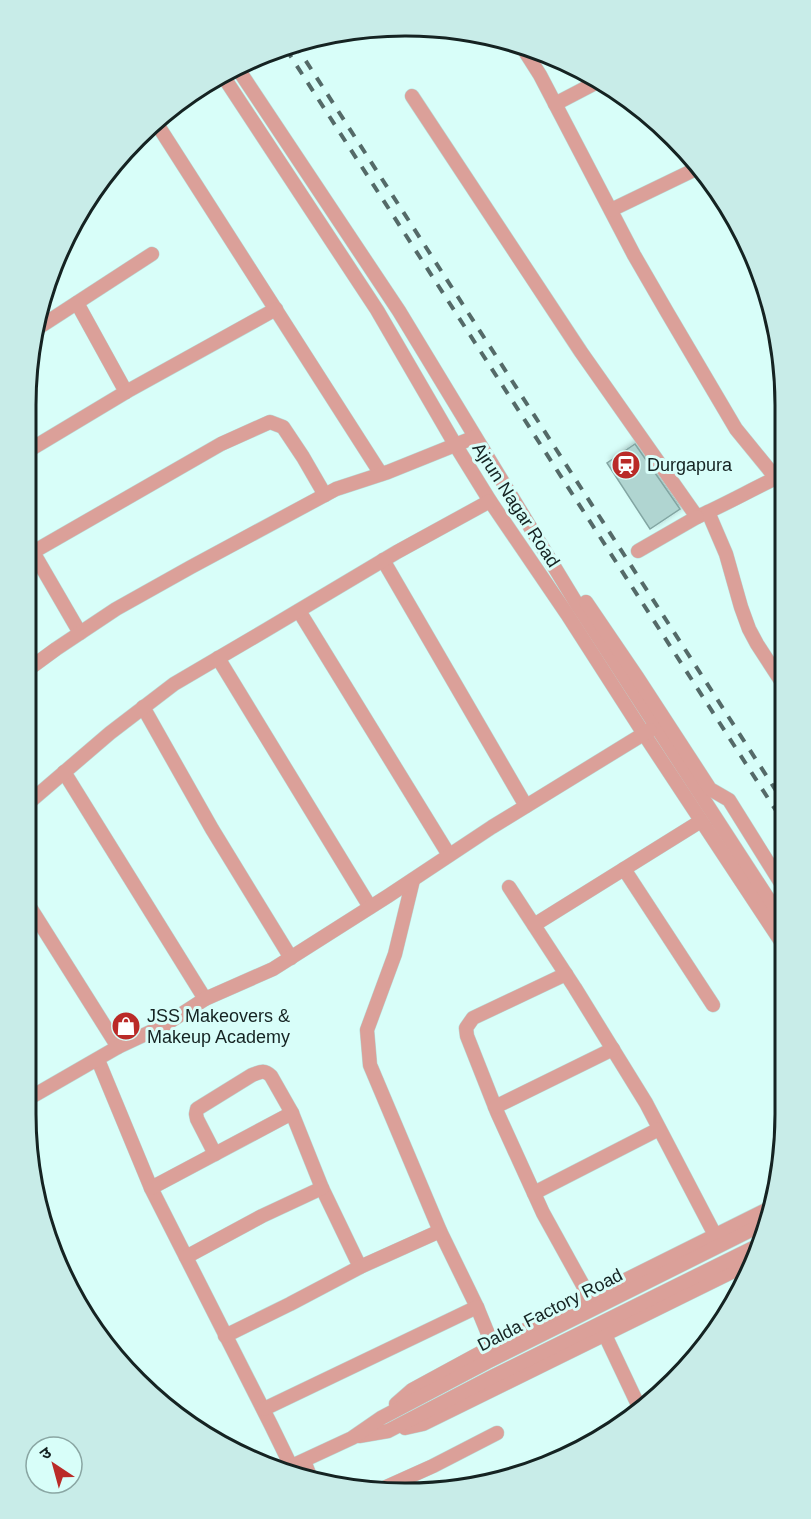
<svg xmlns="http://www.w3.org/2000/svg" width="811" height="1519" viewBox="0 0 811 1519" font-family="Arial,'Noto Sans Devanagari',sans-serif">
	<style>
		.building { fill: #b0d5d1; stroke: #82a5a2; stroke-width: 1.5; filter: url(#shadow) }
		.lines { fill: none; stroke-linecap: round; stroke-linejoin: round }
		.minor-casing { stroke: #b9dbd7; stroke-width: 15 }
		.minor { stroke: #dba099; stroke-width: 14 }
		.rail { stroke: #546a68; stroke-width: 4; stroke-dasharray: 10 10; stroke-linecap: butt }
		.labels { text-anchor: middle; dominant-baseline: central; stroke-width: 6; stroke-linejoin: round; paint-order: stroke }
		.poi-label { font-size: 18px; fill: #152322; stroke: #d8fef9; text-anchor: start }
		.street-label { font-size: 18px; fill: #152322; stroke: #d8fef9 }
		.rim { fill: none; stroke: #152322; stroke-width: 3 }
	</style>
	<defs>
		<filter id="shadow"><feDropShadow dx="4" dy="-4" stdDeviation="3" flood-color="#0004"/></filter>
	</defs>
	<rect width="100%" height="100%" fill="#d8fef9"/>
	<polygon class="building" points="635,444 680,509 650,529 607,463"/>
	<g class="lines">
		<g class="minor-casing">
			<g id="minor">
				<polyline points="526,53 540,75 634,255 667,312 736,429 776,478 783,476"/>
				<polyline points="240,72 399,311 578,606 784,923"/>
				<polyline points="225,79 377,310 456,446 490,501 567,614 644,734 784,946"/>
				<path d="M 412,96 L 581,352 L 697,517 C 724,505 749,491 776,478"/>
				<polyline points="555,104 601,80"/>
				<polyline points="157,124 381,474"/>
				<polyline points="611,210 698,168"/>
				<polyline points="77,303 126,392"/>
				<polyline points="35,330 152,254"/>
				<polyline points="26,452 126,392 276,309"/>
				<polyline points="708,512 726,554 741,607 749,629 757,644 783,684"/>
				<polyline points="26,540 80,633"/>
				<polyline points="638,551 697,517"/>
				<polyline points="33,552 221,444 270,422 283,427 303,457 325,495"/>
				<polyline points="383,560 526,806"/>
				<polyline points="586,602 637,677 710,789 729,800 784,888"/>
				<polyline points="299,611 449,855"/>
				<polyline points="218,658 370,907"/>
				<polyline points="26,671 56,649 116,609 191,567 336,489 388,472 475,437"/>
				<polyline points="143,707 212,829 291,958"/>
				<polyline points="64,772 205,999"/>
				<polyline points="26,805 110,733 174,684 266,630 397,552 490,501"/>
				<polyline points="624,869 713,1005"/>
				<polyline points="413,880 395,954 367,1030 370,1065 440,1231 477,1307 493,1346"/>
				<polyline points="509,887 575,988 646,1103 715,1235"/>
				<polyline points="26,901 118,1047"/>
				<polyline points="534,925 701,821"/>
				<polyline points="566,974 473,1018 466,1028 467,1036 497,1112 543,1213 590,1298"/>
				<polyline points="98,1060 151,1188 271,1425 291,1466"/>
				<polyline points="26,1100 118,1047 163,1026 205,999 273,969 388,896 492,827 650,730"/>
				<polyline points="495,1107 613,1049"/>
				<path d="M 215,1154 L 197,1119 L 196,1114 L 197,1109 L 252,1075 C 260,1072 264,1069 271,1076 L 292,1113 L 322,1188 L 360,1267"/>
				<polyline points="151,1188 292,1113"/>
				<polyline points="534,1193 659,1129"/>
				<polyline points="186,1257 262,1216 322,1188"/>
				<polyline points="605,1335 640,1409"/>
				<polyline points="225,1336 290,1304 360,1267 440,1231"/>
				<polyline points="396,1404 412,1390 493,1346 774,1206"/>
				<polyline points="264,1409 477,1307"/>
				<polyline points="405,1428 423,1424 752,1262"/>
				<polyline points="359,1436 388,1431 494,1376 759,1245"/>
				<polyline points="304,1461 312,1481"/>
				<polyline points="283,1470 352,1438 381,1418 487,1362 769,1221"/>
				<polyline points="384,1488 433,1466 497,1433"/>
			</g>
		</g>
		<use href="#minor" class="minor"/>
		<g class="rail">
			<polyline points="295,44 784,803"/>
			<polyline points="286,49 784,823"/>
		</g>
	</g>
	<defs>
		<g id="station-disc" transform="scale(1.5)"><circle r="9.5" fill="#ba2b28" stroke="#d8fef9"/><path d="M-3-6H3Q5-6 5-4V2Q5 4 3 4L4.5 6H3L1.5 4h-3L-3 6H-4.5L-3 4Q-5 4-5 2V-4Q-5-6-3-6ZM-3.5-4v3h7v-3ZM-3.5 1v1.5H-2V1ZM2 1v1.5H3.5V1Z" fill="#fff"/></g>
		<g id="shop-disc" transform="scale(1.5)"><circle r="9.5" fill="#ba2b28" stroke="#d8fef9"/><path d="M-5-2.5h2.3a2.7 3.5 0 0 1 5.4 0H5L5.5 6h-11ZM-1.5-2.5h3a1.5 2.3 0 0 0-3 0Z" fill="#fff"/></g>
	</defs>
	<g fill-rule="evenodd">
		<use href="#station-disc" x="626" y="465"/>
		<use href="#shop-disc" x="126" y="1026"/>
	</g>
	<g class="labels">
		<g class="poi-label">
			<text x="647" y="465">Durgapura</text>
			<text x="147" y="1016">JSS Makeovers &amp;<tspan x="147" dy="21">Makeup Academy</tspan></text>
		</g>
		<g class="street-label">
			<text transform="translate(516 505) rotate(57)">Ajrun Nagar Road</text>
			<text transform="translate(550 1310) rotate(-27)">Dalda Factory Road</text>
		</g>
	</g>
	<path d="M0 0H811V1519H0ZM405 36H406A369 369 0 0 1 775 405V1114A369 369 0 0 1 406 1483H405A369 369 0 0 1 36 1114V405A369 369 0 0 1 405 36Z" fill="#c8ece8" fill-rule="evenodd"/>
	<path class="rim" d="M405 36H406A369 369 0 0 1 775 405V1114A369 369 0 0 1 406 1483H405A369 369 0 0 1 36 1114V405A369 369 0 0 1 405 36Z"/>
	<g transform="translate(54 1465) rotate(324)"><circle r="28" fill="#d8fef9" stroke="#8aa6a3" stroke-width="1.5"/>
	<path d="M0-4.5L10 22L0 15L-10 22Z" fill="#ba2b28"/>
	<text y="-9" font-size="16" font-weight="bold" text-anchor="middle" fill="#152322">उ</text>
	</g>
</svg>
